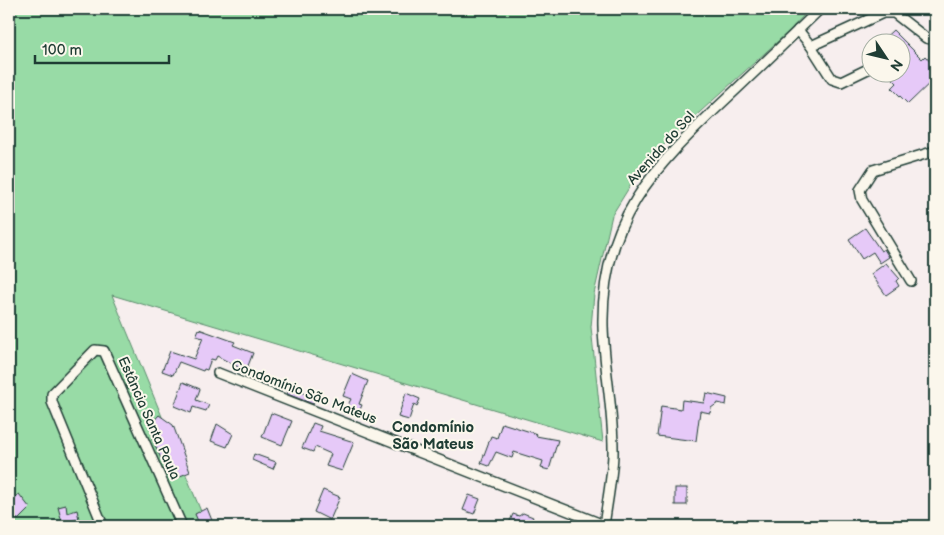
<svg xmlns="http://www.w3.org/2000/svg" width="944" height="535" viewBox="0 0 944 535" font-family="'Balsamiq Sans',sans-serif">
	<style>
		.green { fill: #98dba6; stroke: #5c8c6d }
		.building { fill: #e6c9f8; stroke: #1f3d34 }
		.lines { fill: none; stroke-linecap: round; stroke-linejoin: round }
		.minor-casing { stroke: #1f3d34; stroke-width: 12 }
		.minor { stroke: #fbf7ec; stroke-width: 9 }
		.labels { text-anchor: middle; dominant-baseline: central; stroke-width: 4; stroke-linejoin: round; paint-order: stroke }
		.street-label { font-size: 14px; fill: #1f3d34; stroke: #fbf7ec }
		.neighbourhood-label { font-size: 15px; font-weight: bold; fill: #1f3d34; stroke: #fbf7ec }
	</style>
	<rect width="100%" height="100%" fill="#f7eeee"/>
	<filter id="ink" filterUnits="userSpaceOnUse"><feTurbulence type="fractalNoise" baseFrequency=".02" numOctaves="2"/><feDisplacementMap in="SourceGraphic" scale="10" xChannelSelector="R" yChannelSelector="G"/><feConvolveMatrix kernelMatrix="1 2 1 2 8 2 1 2 1" color-interpolation-filters="sRGB"/></filter>
	<g filter="url(#ink)">
		<polygon class="green" points="9,9 810,9 788,32 645,162 612,215 594,294 591,327 603,442 112,295 207,526 9,526"/>
		<g class="building">
			<polygon points="893,30 922,59 925,56 935,67 935,78 908,104 892,88 897,83 893,79 902,72 902,42 880,42"/>
			<polygon points="865,228 881,251 884,249 889,257 880,263 873,252 862,259 849,239"/>
			<polygon points="886,263 899,278 896,281 899,286 886,295 871,274"/>
			<polygon points="199,329 235,342 233,345 253,353 246,371 217,356 215,360 211,359 207,370 204,369 203,371 179,362 173,375 162,371 170,351 194,359 203,338 196,336"/>
			<polygon points="352,374 368,381 359,404 362,405 359,412 347,407 351,399 343,396"/>
			<polygon points="183,382 200,389 196,400 209,405 206,411 193,407 191,413 174,406"/>
			<polygon points="290,388 316,398 313,404 287,394"/>
			<polygon points="406,393 420,399 417,406 414,404 409,420 398,417"/>
			<polygon points="706,393 727,398 726,405 718,403 711,408 710,413 700,411 696,441 657,436 661,406 681,409 682,400 704,403"/>
			<polygon points="271,413 292,421 282,445 262,437"/>
			<polygon points="159,415 173,425 190,472 175,478 167,459 162,461 152,438 160,434 150,425"/>
			<polygon points="313,423 321,426 319,431 354,442 342,471 326,466 331,454 315,447 313,452 302,448"/>
			<polygon points="502,423 537,434 536,436 558,440 549,470 541,468 543,461 514,452 512,458 496,452 489,466 481,463 491,436 497,438"/>
			<polygon points="217,424 233,434 227,447 211,441"/>
			<polygon points="254,454 276,462 273,469 252,460"/>
			<rect x="675" y="488" width="12" height="17"/>
			<polygon points="323,490 340,497 330,520 314,512"/>
			<polygon points="19,494 30,508 18,520 9,510 9,501"/>
			<polygon points="469,495 480,499 474,514 463,510"/>
			<polygon points="66,505 67,513 77,510 79,519 70,521 71,526 63,526 58,507"/>
			<polygon points="207,508 213,523 200,526 195,514"/>
			<polygon points="523,513 533,517 529,526 508,526 513,514 519,516"/>
		</g>
		<g class="lines">
			<g class="minor-casing">
				<g id="minor">
					<polyline points="798,30 811,46 883,13 894,13 926,38 935,40"/>
					<polyline points="811,46 832,79 841,82 872,67"/>
					<polyline points="911,281 862,200 860,190 873,170 935,151"/>
					<polyline points="218,373 604,525"/>
					<polyline points="103,526 52,402 52,394 95,350 104,351 182,526"/>
					<path d="M 604,526 C 607,503 612,478 613,455 C 614,412 604,369 603,326 C 601,221 653,168 724,101 C 756,71 788,40 820,9"/>
				</g>
			</g>
			<use href="#minor" class="minor"/>
		</g>
	</g>
	<g class="labels">
		<g class="street-label">
			<text transform="translate(661 148) rotate(-48)">Avenida do Sol</text>
			<text transform="translate(304 392) rotate(21)">Condomínio São Mateus</text>
			<text transform="translate(149 418) rotate(66)">Estância Santa Paula</text>
		</g>
		<g class="neighbourhood-label">
			<text x="433" y="427">Condomínio<tspan x="433" dy="17">São Mateus</tspan></text>
		</g>
	</g>
	<rect width="944" height="535" fill="none" stroke="#fbf7ec" stroke-width="30"/>
	<rect x="15" y="15" width="914" height="505" fill="none" stroke="#1f3d34" stroke-width="2" filter="url(#ink)"/>
	<g transform="translate(886 58) rotate(125)"><circle r="24" fill="#fbf7ec" stroke="#a3ada2"/>
	<path d="M0-4L9 19L0 12L-9 19Z" fill="#1f3d34"/>
	<text y="-8" font-size="14" font-weight="bold" text-anchor="middle" fill="#1f3d34">N</text>
	</g>
	<path d="M35 55v8h134v-8" fill="none" stroke="#1f3d34" stroke-width="2.5"/>
	<text x="42" y="55" font-size="15" fill="#1f3d34" stroke="#fbf7ec" stroke-width="4" paint-order="stroke">100 m</text>
</svg>
